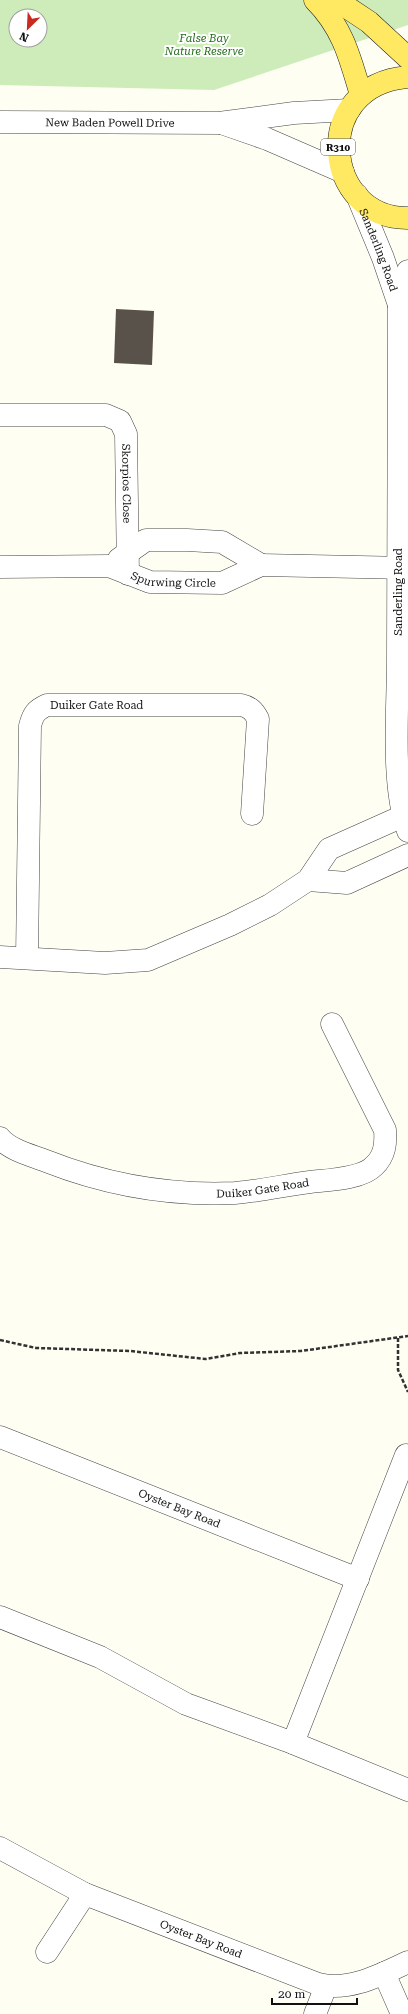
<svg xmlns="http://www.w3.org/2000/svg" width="408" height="2014" viewBox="0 0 408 2014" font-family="'Roboto Serif',serif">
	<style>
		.green { fill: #ceecb9; fill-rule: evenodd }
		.building { fill: #59524b }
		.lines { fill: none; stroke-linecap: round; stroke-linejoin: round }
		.minor-casing { stroke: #434343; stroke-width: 23 }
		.major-casing { stroke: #212121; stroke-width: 23 }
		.path { stroke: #323232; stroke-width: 2.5; stroke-dasharray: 4 2; stroke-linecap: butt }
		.minor { stroke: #fff; stroke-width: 22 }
		.major { stroke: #ffe963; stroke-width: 22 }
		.labels { text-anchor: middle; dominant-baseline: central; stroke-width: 4; stroke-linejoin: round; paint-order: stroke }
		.shield { fill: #fff; stroke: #585858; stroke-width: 1 }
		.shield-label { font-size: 10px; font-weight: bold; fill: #101010 }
		.park-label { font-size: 11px; font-style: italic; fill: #246c1b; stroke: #fff }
		.street-label { font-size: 11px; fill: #101010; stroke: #fff }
	</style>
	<rect width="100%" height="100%" fill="#fffef3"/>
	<path class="green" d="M 0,0 L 408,0 L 408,25 L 214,90 L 0,85 ZM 16,16 L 40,16 L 40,40 L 16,40 Z"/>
	<polygon class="building" points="116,309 154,311 152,365 114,363"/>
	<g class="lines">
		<g class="minor-casing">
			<g id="minor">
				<path id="s1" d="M 0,122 L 219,123 L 294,113 L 349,110"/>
				<polyline points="224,124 267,139 343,172"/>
				<path id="s2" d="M 357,195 L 383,258 L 399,305"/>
				<path d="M 408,271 L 399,305 C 399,423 398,541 398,659 C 398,710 391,784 408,831"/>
				<path id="s3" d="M 0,415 L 106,415 L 120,421 L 126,434 L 128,574"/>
				<polyline points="119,559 146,540 187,540 222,542 261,565"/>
				<path id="s4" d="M 0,567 L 109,566 L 150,582 L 222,583 L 261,565 L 408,568"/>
				<polyline points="308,880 347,883 408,855"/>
				<polyline points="0,957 105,963 148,960 230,925 270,905 308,880 329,849 403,816"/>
				<path id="s5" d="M 27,958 L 30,726 C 33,714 36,710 47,705 L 241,705 C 250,707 254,711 258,719 L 252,814"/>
				<path id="s6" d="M 0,1138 C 10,1150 31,1155 46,1161 C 107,1185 169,1196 235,1193 C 260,1191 286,1185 310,1182 C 327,1180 362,1179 374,1166 C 385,1156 386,1143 385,1130 L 332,1024"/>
				<path id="s7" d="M 0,1437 L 358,1579"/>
				<polyline points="0,1617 100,1657 186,1704 293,1743 408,1790"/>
				<polyline points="293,1743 406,1455"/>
				<path id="s8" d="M 0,1848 L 85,1894 L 318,1984 C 349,1992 380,1975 408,1962"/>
				<polyline points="47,1952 85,1894"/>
				<polyline points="384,1973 402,2014"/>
				<polyline points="315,2014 326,1986"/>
			</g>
		</g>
		<g class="major-casing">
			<g id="major">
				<path d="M 315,0 C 343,28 350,58 361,95"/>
				<polyline points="336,0 369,22 408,58"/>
				<path d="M 408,77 C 309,85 323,219 408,218"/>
			</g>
		</g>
		<g class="path">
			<polyline points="398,1338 398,1370 408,1392"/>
			<polyline points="0,1340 36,1348 130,1351 206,1359 240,1353 301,1351 408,1336"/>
		</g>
		<use href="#minor" class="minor"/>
		<use href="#major" class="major"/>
	</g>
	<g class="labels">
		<rect class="shield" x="321" y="139" width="34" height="16" rx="3"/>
		<g class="shield-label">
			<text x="338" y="147">R310</text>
		</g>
		<g class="park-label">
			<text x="204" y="38">False Bay<tspan x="204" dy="13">Nature Reserve</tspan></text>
		</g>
		<g class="street-label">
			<text stroke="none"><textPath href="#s1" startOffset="110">New Baden Powell Drive</textPath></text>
			<text stroke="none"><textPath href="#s2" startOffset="59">Sanderling Road</textPath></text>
			<text stroke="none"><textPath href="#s3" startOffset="185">Skorpios Close</textPath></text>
			<text stroke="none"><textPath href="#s4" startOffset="176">Spurwing Circle</textPath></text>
			<text transform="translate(398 592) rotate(-90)">Sanderling Road</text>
			<text stroke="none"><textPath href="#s5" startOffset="310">Duiker Gate Road</textPath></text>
			<text stroke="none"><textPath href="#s6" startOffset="273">Duiker Gate Road</textPath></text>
			<text stroke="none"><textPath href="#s7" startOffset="193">Oyster Bay Road</textPath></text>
			<text stroke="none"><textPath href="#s8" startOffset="221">Oyster Bay Road</textPath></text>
		</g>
	</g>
	<g transform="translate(28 28) rotate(204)"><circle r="19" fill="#ffffff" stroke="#9f9f9f"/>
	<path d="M0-3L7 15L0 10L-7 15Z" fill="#c9291f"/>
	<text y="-6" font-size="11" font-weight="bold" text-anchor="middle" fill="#101010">N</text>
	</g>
	<path d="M272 1998v6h85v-6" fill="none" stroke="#101010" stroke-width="2"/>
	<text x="278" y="1998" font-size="12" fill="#101010" stroke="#ffffff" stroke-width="3" paint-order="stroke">20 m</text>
</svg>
